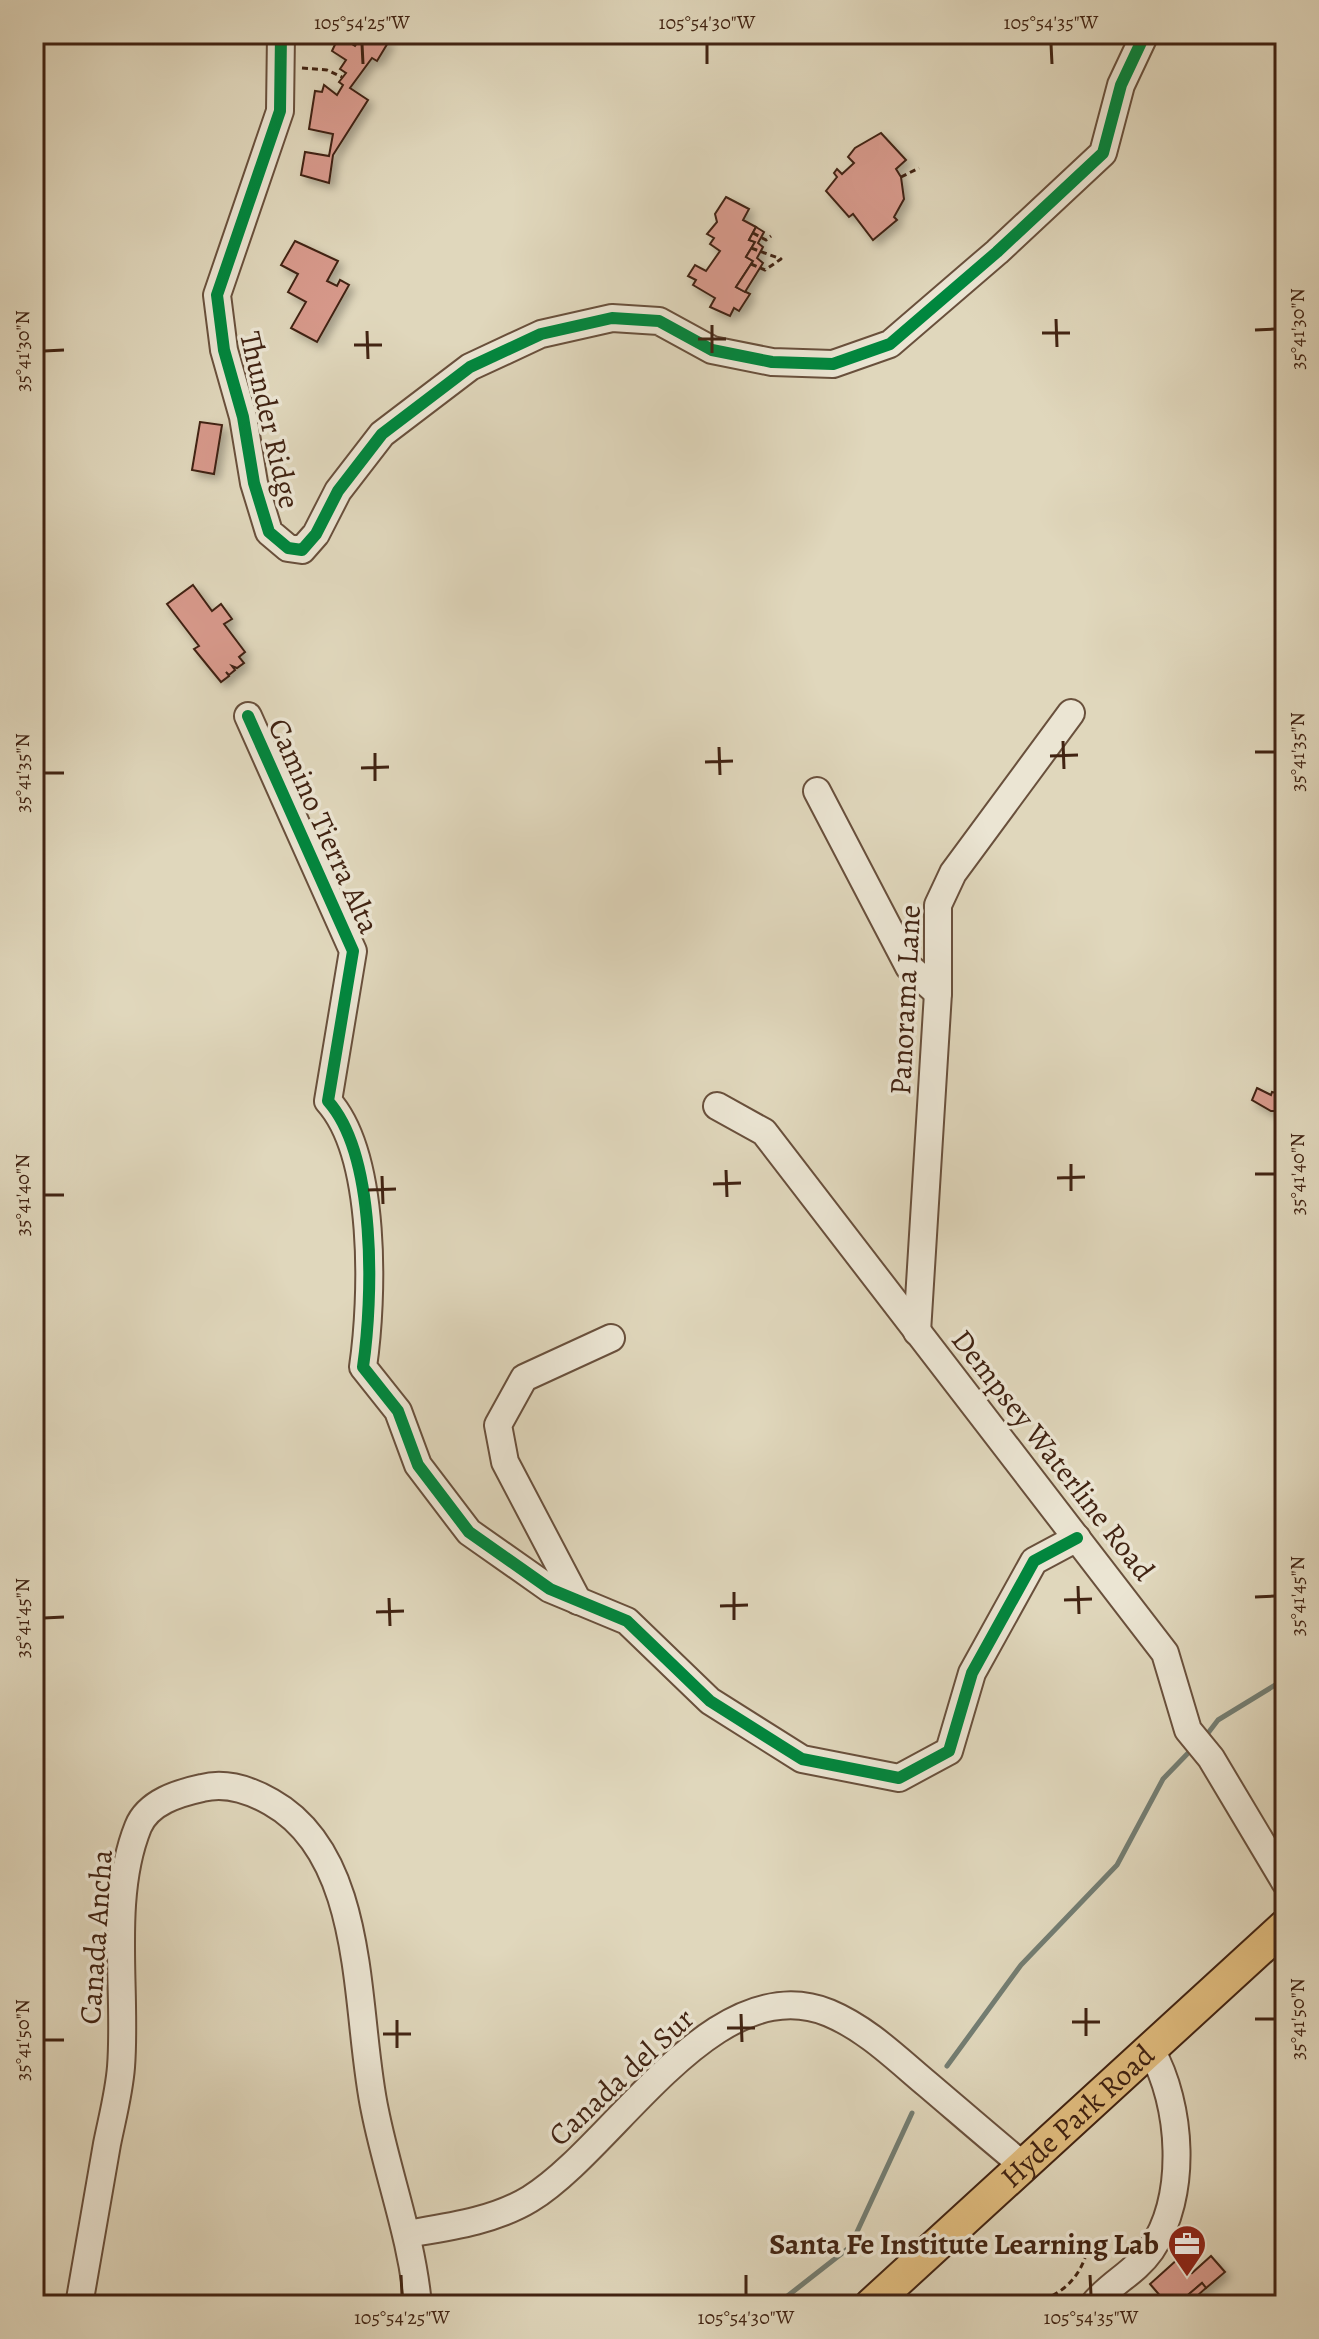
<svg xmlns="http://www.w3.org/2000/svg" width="1319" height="2339" viewBox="0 0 1319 2339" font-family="Alegreya,serif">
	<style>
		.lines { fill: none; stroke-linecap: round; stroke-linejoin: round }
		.stream { stroke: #737d72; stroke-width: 5 }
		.building { fill: #d7998b; stroke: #412312; stroke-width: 2; filter: url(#shadow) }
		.minor-casing { stroke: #69503c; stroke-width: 30 }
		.major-casing { stroke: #412312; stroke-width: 36 }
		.path { stroke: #412312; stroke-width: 3; stroke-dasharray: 6 4; stroke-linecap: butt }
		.minor { stroke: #ebe5d3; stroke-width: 26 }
		.major { stroke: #e0bc7e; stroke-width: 32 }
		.cycleway-casing { stroke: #ebe5d3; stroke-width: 17 }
		.cycleway { stroke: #00873e; stroke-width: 12 }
		.ticks { fill: none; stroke: #412312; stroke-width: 3 }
		.labels { text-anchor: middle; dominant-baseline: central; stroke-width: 7; stroke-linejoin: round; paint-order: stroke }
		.street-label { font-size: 30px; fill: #412312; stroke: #ebe5d3 }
		.poi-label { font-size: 30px; font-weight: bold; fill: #412312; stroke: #ebe5d3; text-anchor: end }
		.neatline { fill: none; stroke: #412312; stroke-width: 3 }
		.ticks-label { font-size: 20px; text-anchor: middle; fill: #412312 }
	</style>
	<defs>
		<filter id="shadow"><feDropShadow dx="5" dy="5" stdDeviation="4" flood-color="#0004"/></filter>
	</defs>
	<rect width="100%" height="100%" fill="#e0d7bc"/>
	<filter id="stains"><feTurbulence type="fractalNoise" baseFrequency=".0025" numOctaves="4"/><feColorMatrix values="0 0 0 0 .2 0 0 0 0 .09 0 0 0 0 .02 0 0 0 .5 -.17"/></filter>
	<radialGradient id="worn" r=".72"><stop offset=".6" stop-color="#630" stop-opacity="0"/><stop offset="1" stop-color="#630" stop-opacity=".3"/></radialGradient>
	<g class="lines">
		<g class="stream">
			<polyline points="1205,1737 1218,1720 1285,1679"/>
			<polyline points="947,2066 1021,1965 1117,1865 1163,1779 1192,1749"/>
			<polyline points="776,2305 850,2247 912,2113"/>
		</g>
	</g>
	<g class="building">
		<polygon points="363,34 379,34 377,37 389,41 377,61 372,58 350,88 368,100 333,155 329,183 301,175 305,152 329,156 333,134 309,129 315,91 322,92 324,85 337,95 343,85 339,82 346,73 340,69 346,60 332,51 339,36 355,46"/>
		<polygon points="881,133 906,160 896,169 901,177 904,199 894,217 897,220 873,240 853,214 849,217 826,191 837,177 834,173 837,169 842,174 854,163 848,157 855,148"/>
		<polygon points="726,197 749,209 743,220 756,227 749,240 755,242 746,257 753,261 736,287 750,294 739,311 734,308 730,316 710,307 715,298 693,285 696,280 688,276 695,265 706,271 720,251 710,244 714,238 707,234 717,222 715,214"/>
		<polygon points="756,227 764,232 758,243 763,247 757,258 763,263 745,292 736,287 753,261 746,257 755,242 749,240"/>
		<polygon points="295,241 338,261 327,281 337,286 340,280 349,285 317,342 291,328 306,302 288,292 298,274 281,265"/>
		<polygon points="200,422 222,425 214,474 192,470"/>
		<polygon points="193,585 212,611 221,604 232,619 224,624 245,652 239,657 244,663 237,668 232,666 235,670 229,675 226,672 229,676 221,682 194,649 199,646 167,604"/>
		<polygon points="1257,1088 1271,1095 1272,1092 1285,1095 1285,1111 1271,1111 1252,1100"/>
		<polygon points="1211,2256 1225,2272 1206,2288 1202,2283 1177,2305 1168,2305 1150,2284 1179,2258 1192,2273"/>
		<polygon points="1202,2283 1206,2288 1188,2304 1183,2299"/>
	</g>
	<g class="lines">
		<g class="minor-casing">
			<g id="minor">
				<polyline points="281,34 280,111 217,295 224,350 243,417 254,483 269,532 288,548 302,550 316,534 338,491 382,434 470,367 541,334 612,318 659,321 712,350 772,362 833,364 890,344 997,252 1103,153 1121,85 1145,34"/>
				<path d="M 248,716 L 353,951 L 328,1101 C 377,1156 373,1298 363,1367 L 398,1411 L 418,1465 L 469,1532 L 550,1589 L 627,1621 L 710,1701 L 802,1759 L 899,1778 L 949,1751 L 972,1673 L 1034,1561 L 1077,1538"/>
				<polyline points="817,791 909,967 938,993"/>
				<polyline points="717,1106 764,1132 1165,1653 1188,1730 1211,1758 1285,1882"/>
				<polyline points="917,1332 938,993 938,905 953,873 1071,713"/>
				<polyline points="578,1601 505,1462 498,1425 524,1378 611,1338"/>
				<path d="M 407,2234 C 448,2227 494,2221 530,2199 C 615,2147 714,1966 829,2013 C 867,2029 896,2058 927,2084 C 960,2112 992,2140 1025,2167"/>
				<path d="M 79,2305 C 88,2251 98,2198 107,2144 C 112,2119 119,2093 121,2067 C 127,1991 109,1899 138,1827 C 148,1802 179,1793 202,1788 C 225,1782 250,1790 271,1802 C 369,1857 354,2014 375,2111 C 388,2176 412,2238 418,2305"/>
				<path d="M 1093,2305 C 1109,2284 1135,2273 1151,2250 C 1188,2196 1182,2105 1151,2050"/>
			</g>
		</g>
		<g class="major-casing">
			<g id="major">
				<path id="s1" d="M 871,2305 L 1285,1926"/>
			</g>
		</g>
		<g class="path">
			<polyline points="302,68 327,70 342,77"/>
			<polyline points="901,177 919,168"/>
			<polyline points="753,233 766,240 771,236"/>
			<polyline points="751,264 765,270 781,259 751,248"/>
			<path d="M 1024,2305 C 1053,2299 1074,2287 1085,2258"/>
		</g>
		<use href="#minor" class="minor"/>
		<use href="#major" class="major"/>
		<g class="cycleway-casing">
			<g id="cycleway">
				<polyline points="281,34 280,111 217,295 224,350 243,417 254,483 269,532 288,548 302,550 316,534 338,491 382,434 470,367 541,334 612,318 659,321 712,350 772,362 833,364 890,344 997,252 1103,153 1121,85 1145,34"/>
				<path d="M 248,716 L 353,951 L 328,1101 C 377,1156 373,1298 363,1367 L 398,1411 L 418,1465 L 469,1532 L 550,1589 L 627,1621 L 710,1701 L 802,1759 L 899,1778 L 949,1751 L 972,1673 L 1034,1561 L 1077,1538"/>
			</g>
		</g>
		<use href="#cycleway" class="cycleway"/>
	</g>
	<path class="ticks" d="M 362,44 L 363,64M 707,44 L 707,64M 1051,44 L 1052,64M 1056,319 L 1057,347M 712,325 L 712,353M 1255,330 L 1275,329M 367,331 L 368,359M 1042,333 L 1070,333M 698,339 L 726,339M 354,345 L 382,345M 44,351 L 64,350M 1063,741 L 1064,769M 719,747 L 720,775M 1255,752 L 1275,752M 375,753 L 375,781M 1050,756 L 1078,755M 705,762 L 733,761M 361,768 L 389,767M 44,773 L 64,773M 1071,1164 L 1071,1191M 726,1170 L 727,1197M 1255,1174 L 1275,1174M 382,1176 L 383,1204M 1057,1178 L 1085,1177M 713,1184 L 741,1183M 368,1190 L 396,1189M 44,1195 L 64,1195M 1078,1586 L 1079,1614M 734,1592 L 734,1620M 1255,1597 L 1275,1596M 389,1598 L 390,1626M 1064,1600 L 1092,1599M 720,1606 L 748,1605M 376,1612 L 404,1611M 44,1618 L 64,1617M 1086,2008 L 1086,2036M 741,2014 L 742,2042M 1255,2019 L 1275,2019M 397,2020 L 397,2048M 1072,2022 L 1100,2022M 727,2028 L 755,2028M 383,2034 L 411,2034M 44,2040 L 64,2040M 401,2275 L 402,2295M 746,2275 L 746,2295M 1090,2275 L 1091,2295"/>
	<defs>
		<g id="office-pin" transform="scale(2)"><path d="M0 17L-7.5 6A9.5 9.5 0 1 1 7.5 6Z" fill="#8f2418" stroke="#ebe5d3"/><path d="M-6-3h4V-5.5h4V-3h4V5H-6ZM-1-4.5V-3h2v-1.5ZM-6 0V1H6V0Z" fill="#fff"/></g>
	</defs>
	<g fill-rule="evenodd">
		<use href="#office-pin" x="1187" y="2244"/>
	</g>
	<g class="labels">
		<g class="street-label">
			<text transform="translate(270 420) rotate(77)">Thunder Ridge</text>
			<text transform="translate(324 826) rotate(66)">Camino Tierra Alta</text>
			<text transform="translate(905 1000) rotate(-87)">Panorama Lane</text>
			<text transform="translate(1053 1455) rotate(52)">Dempsey Waterline Road</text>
			<text transform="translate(96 1937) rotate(-86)">Canada Ancha</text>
			<text transform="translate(621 2077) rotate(-43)">Canada del Sur</text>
			<text stroke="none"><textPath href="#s1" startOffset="280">Hyde Park Road</textPath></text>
		</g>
		<g class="poi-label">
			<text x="1159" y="2244">Santa Fe Institute Learning Lab</text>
		</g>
	</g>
	<rect width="1319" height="2339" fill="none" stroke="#e0d7bc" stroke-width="88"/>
	<rect x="44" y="44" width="1231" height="2251" class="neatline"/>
	<g class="ticks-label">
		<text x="362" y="29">105°54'25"W</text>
		<text x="707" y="29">105°54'30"W</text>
		<text x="1051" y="29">105°54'35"W</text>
		<text transform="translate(1297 329) rotate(-90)" y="7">35°41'30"N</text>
		<text transform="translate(22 351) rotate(-90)" y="7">35°41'30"N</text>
		<text transform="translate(1297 752) rotate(-90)" y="7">35°41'35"N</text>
		<text transform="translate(22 773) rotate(-90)" y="7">35°41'35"N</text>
		<text transform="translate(1297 1174) rotate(-90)" y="7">35°41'40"N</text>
		<text transform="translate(22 1195) rotate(-90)" y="7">35°41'40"N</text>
		<text transform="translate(1297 1596) rotate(-90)" y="7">35°41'45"N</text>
		<text transform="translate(22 1618) rotate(-90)" y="7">35°41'45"N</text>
		<text transform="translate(1297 2019) rotate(-90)" y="7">35°41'50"N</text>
		<text transform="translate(22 2040) rotate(-90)" y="7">35°41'50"N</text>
		<text x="402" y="2324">105°54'25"W</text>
		<text x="746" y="2324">105°54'30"W</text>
		<text x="1091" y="2324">105°54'35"W</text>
	</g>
	<rect width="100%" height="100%" filter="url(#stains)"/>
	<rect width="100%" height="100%" fill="url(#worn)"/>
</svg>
